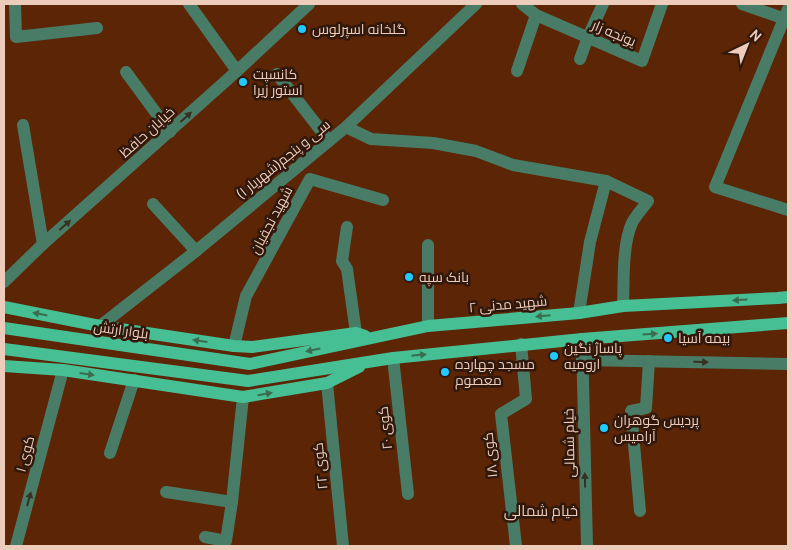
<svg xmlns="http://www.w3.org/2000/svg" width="792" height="550" viewBox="0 0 792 550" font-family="Cabin,Cairo,sans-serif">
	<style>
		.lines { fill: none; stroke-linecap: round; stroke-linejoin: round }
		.minor { stroke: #487c67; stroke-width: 12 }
		.major { stroke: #46bf94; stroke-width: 12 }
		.oneway { fill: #363123 }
		.oneway2 { fill: #3b6c50 }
		.poi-dot { fill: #22c9fd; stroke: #30180c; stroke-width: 2 }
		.labels { text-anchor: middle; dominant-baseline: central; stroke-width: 5; stroke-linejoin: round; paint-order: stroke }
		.poi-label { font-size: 14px; fill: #eeccbc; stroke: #30180c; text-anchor: start }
		.street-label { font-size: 14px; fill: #eeccbc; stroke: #30180c }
		.neighbourhood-label { font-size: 15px; fill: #eeccbc; stroke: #30180c }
	</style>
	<rect width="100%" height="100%" fill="#5c2505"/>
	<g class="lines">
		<g class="minor">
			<polyline points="15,4 16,37 97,28"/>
			<polyline points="189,4 237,71"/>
			<polyline points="522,4 536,15 642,61 662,4"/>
			<polyline points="742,4 788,20"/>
			<polyline points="788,9 715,187 788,210"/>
			<polyline points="580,59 588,37 603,4"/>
			<polyline points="517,71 536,15"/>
			<polyline points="126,72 170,132"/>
			<polyline points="277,74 329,141"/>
			<polyline points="23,125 43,244"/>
			<path d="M 346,127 L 371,139 L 433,143 L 476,151 L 513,165 L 606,181 L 648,201 C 643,208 636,215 632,223 C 622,245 624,282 623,306"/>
			<polyline points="153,204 196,251"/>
			<polyline points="347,227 342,261 347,269 356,333"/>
			<polyline points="428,245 428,326"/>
			<polyline points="4,282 43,244 237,71 309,4"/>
			<polyline points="579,313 590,242 606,181"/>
			<polyline points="100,326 196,251 346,127 476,4"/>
			<polyline points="582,339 587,546"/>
			<polyline points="234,346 246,296 310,179 383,200"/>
			<polyline points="393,358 408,494"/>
			<polyline points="582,360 788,364"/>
			<polyline points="327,383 343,546"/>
			<polyline points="110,453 134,380"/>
			<polyline points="166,492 232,502"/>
			<polyline points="640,511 631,411 646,408 649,361"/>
			<polyline points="205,537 226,541 232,502 243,397"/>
			<polyline points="16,546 63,370"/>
			<polyline points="516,546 501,414 526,399 521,344"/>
		</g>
		<g class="major">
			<polyline points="4,307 100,326 234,346 252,347 356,333 365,336"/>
			<polyline points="4,328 250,364 428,326 579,313 623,306 778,298 788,297"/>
			<polyline points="4,349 248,381 393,358 582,339 788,323"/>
			<polyline points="4,366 63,370 243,397 327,383 359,367"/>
		</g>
	</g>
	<defs><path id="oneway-solid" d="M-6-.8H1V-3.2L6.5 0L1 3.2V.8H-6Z" transform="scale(1.25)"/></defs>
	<g class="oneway">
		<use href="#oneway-solid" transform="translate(186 117) rotate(-42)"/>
		<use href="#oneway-solid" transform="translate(65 225) rotate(-41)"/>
		<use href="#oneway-solid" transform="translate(701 362) rotate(1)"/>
		<use href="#oneway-solid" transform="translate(585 480) rotate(-91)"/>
		<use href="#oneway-solid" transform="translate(29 499) rotate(-75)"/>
	</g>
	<g class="oneway2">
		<use href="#oneway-solid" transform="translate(740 300) rotate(177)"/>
		<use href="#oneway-solid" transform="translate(40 314) rotate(-169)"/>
		<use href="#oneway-solid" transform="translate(543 316) rotate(175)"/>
		<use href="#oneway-solid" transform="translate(650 334) rotate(-4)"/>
		<use href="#oneway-solid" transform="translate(200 341) rotate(-172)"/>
		<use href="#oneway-solid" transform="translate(313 350) rotate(168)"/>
		<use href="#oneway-solid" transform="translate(419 355) rotate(-6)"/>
		<use href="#oneway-solid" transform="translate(87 374) rotate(8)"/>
		<use href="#oneway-solid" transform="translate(265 394) rotate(-10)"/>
	</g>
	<g class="poi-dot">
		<circle cx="302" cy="29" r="5"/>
		<circle cx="243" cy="82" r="5"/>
		<circle cx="409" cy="277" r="5"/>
		<circle cx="668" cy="338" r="5"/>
		<circle cx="554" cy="356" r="5"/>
		<circle cx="445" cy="372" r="5"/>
		<circle cx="604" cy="428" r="5"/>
	</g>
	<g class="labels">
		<g class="poi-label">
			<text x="312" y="29">گلخانه اسپرلوس</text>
			<text x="253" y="74">کانسپت<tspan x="253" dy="16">استور زیرا</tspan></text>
			<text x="419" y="277">بانک سپه</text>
			<text x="678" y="338">بیمه آسیا</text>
			<text x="564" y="348">پاساژ نگین<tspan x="564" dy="16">ارومیه</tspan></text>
			<text x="455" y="364">مسجد چهارده<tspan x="455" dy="16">معصوم</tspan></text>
			<text x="614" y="420">پردیس گوهران<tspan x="614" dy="16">آرامیس</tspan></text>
		</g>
		<g class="street-label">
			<text transform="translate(614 33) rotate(23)">یونجه زار</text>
			<text transform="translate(147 132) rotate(-42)">خیابان حافظ</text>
			<text transform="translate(283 159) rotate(-39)">سی و پنجم(شهریار ۱)</text>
			<text transform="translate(271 220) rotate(-62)">شهید نجفیان</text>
			<text transform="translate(508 304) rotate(-5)">شهید مدنی ۲</text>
			<text transform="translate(121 330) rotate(8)">بلوار ارتش</text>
			<text transform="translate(385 428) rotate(-96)">کوی ۲۰</text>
			<text transform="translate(569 443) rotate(-91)">خیام شمالی</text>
			<text transform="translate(25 454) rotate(-75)">کوی ۱</text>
			<text transform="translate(490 455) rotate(-96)">کوی ۱۸</text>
			<text transform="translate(320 466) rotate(-96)">کوی ۲۲</text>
		</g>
		<g class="neighbourhood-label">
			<text x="541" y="511">خیام شمالی</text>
		</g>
	</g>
	<rect width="792" height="550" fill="none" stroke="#eeccbc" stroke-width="10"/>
	<g transform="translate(747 45) rotate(43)" stroke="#30180c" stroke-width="4" paint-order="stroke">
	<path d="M0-4L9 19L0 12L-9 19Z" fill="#eeccbc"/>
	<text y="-8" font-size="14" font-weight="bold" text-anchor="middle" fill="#eeccbc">N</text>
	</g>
</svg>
